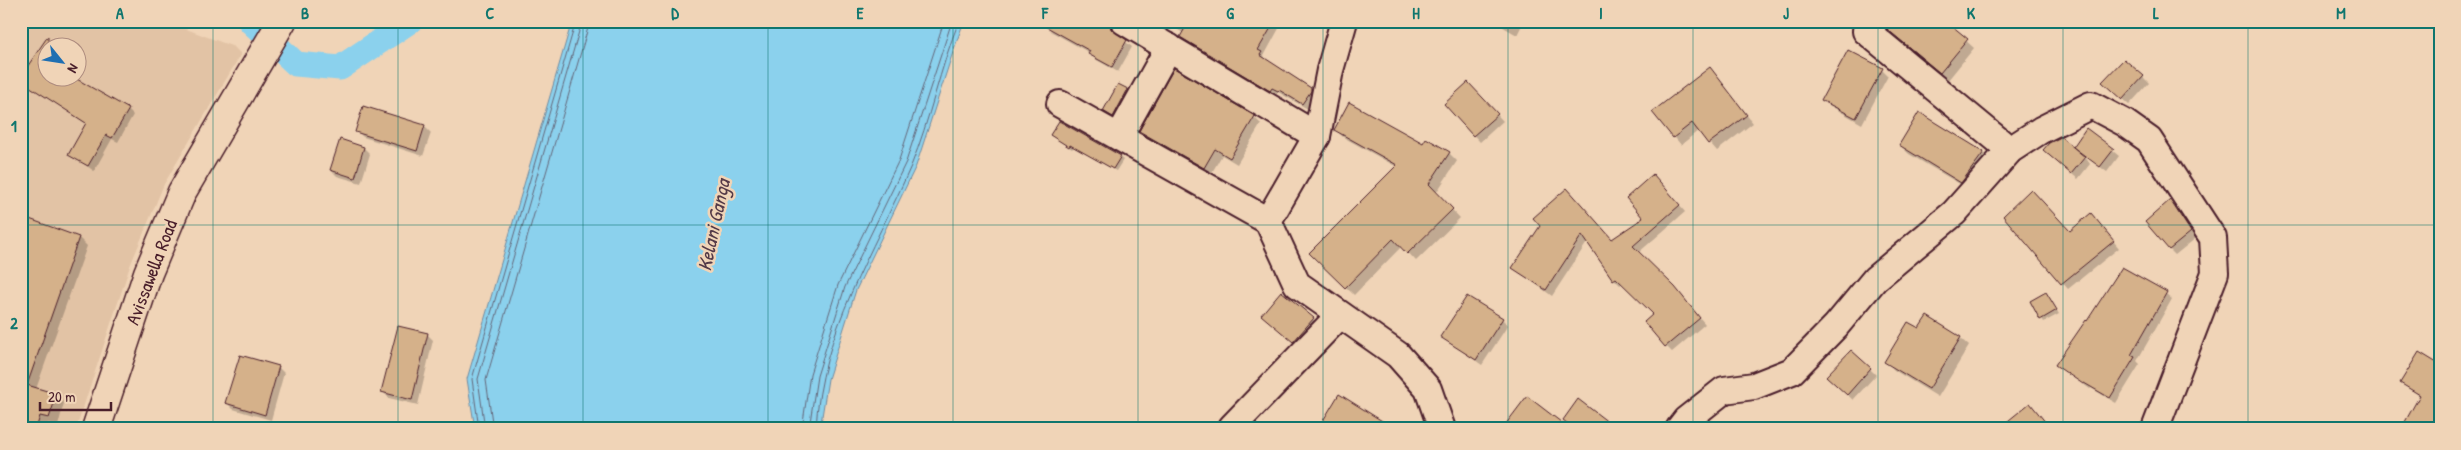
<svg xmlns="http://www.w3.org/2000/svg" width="2461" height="450" viewBox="0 0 2461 450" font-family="'Patrick Hand',sans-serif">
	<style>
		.built { fill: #e2c3a5; fill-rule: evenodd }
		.water { fill: #8bd1ed; stroke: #718a9f }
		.shadow { fill: #0003 }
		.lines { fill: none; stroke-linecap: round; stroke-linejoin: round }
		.shore { stroke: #646679; stroke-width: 1 }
		.canal { stroke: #8bd1ed; stroke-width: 25 }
		.building { fill: #d5b18a; stroke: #4a1f2b }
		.minor-casing { stroke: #4a1f2b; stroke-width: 30 }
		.major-casing { stroke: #4a1f2b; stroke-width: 31 }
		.minor { stroke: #f0d4b7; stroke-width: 26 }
		.major { stroke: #f0d4b7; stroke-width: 28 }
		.grid { fill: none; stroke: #0f766e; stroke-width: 1; stroke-opacity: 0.55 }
		.labels { text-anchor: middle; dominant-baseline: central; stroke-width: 5; stroke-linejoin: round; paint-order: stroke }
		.street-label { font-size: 19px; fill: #4a1f2b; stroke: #f0d4b7 }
		.water-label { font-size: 20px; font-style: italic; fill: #543a48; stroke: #f0d4b7 }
		.neatline { fill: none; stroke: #0f766e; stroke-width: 2 }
		.grid-label { font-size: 16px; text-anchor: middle; font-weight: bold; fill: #0f766e }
	</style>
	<rect width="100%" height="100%" fill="#f0d4b7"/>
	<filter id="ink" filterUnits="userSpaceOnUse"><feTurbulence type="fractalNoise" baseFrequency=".02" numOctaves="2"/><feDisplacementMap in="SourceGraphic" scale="10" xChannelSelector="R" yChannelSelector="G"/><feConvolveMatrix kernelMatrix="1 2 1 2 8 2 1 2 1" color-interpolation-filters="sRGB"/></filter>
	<g filter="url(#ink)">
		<path class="built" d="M 36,21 L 165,21 L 234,47 L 241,54 L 164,184 L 130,266 L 76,429 L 21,429 L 21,34 ZM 48,48 L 78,48 L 78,78 L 48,78 Z"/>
		<polygon class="water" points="572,21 964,21 954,49 916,166 856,290 828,379 820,429 475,429 467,379"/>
		<g class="shadow">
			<polygon points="1049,21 1116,21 1116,34 1132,47 1118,72 1095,59 1090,53 1052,32 1047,26"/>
			<polygon points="1164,21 1283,21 1264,56 1266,60 1316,95 1308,109 1278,92 1276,95 1187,42 1181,36 1183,33"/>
			<polygon points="1493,21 1524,21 1517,35"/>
			<polygon points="1890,21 1944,21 1974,48 1948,80 1896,37 1889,29"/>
			<polygon points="1710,69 1753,123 1717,151 1699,130 1681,145 1654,112"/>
			<polygon points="1882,70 1888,76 1862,124 1829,105 1823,99"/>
			<polygon points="2143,77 2149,83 2129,105 2110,88"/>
			<polygon points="48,78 72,78 128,110 133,115 118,142 112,139 94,171 70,154 87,124 21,80"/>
			<polygon points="1119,86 1130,93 1116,119 1108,114"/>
			<polygon points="1474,90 1503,121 1480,142 1446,105"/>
			<polygon points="1920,114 1984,153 1992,162 1970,190 1909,154 1900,145"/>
			<polygon points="1254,117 1261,124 1237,164 1222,155 1211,174 1148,138 1141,131"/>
			<polygon points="424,126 431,133 423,156 363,137 357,131"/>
			<polygon points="1335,129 1423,145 1449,153 1457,161 1436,193 1460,218 1416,261 1402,246 1354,295 1311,253 1397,167 1343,137"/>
			<polygon points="2087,130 2119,156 2107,172 2083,154 2090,164 2078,179 2050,156 2079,153"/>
			<polygon points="1054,137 1120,157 1123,160 1116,171 1074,147 1072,149"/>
			<polygon points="340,141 364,148 370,154 361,183 337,176 331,170"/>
			<polygon points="1659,182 1685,212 1638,253 1681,295 1705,324 1672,352 1666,346 1655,314 1623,283 1620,285 1614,279 1588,241 1552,296 1514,268 1542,226 1612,240 1645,218"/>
			<polygon points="2170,202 2196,238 2175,255 2170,250"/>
			<polygon points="2005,217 2070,232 2097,221 2119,248 2068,289"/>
			<polygon points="21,218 79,238 87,246 36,389 56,395 64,403 58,426 48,423 47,429 21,429"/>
			<polygon points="2123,268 2166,294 2172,299 2137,361 2140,364 2116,403 2091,388 2090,389 2057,365 2088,323"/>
			<polygon points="2048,296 2059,314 2044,322 2031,302"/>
			<polygon points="1313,319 1319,325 1300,347 1269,321"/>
			<polygon points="1502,319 1508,325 1482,365 1442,337"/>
			<polygon points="1920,330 1960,338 1969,346 1938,397 1894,370 1886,361"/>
			<polygon points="427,334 433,340 418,405 389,398 383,392"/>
			<polygon points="2420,354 2420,396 2402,383"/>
			<polygon points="278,367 284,373 271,420 233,409 227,403"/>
			<polygon points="1870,369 1876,375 1853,400 1834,382"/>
			<polygon points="923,422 940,429 921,429"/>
			<polygon points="297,423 323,429 295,429"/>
			<polygon points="1736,423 1742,429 1729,429"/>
		</g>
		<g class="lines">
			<g class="shore">
				<polyline points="479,429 472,379 576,21"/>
				<polyline points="485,429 478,379 582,21"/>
				<polyline points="493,429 486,380 590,21"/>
				<polyline points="802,429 810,374 838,285 899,160 944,21"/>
				<polyline points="809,429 817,376 845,287 906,162 952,21"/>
				<path d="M 816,429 C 820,333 874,251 911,166 C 930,120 940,68 959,21"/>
			</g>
			<polyline class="canal" points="250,21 296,64 340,68 410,21"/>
		</g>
		<g class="building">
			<polygon points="1036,21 1109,21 1111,29 1127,40 1112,67 1088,54 1090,51"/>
			<polygon points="1189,21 1275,21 1258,50 1262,52 1260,55 1311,88 1311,91 1302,104 1279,90 1278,91 1272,88 1270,91 1180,37"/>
			<polygon points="1890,21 1946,21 1968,39 1940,73 1887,29"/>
			<polygon points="48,36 48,78 75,78 129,109 112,138 106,135 88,166 68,155 86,123 21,81 21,76"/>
			<polygon points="1848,50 1883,68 1856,118 1821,100"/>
			<polygon points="2124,59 2144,76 2122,100 2102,82"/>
			<polygon points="1710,67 1747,115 1708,144 1692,123 1673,138 1652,112"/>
			<polygon points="1174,68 1255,116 1230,158 1215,149 1204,168 1139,131"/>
			<polygon points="1468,82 1498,114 1473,136 1444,104"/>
			<polygon points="1118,84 1128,89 1113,117 1103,111"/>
			<polygon points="1349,102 1423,143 1426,138 1450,152 1429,184 1453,209 1407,254 1393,239 1345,288 1309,253 1397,165 1334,130"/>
			<polygon points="363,106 425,125 417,151 355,132"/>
			<polygon points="1919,112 1984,152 1961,183 1899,145"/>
			<polygon points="1059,121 1121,156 1113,169 1070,145 1069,147 1050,135"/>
			<polygon points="2086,128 2114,149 2100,167 2073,147"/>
			<polygon points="2061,137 2085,157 2071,174 2043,150 2049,143"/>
			<polygon points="340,139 364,147 355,178 330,170"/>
			<polygon points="1653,174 1680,205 1633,246 1675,287 1700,318 1665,347 1644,322 1653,314 1616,278 1613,280 1582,235 1546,290 1512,268 1540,226 1533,218 1567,188 1612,239 1643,218 1626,198"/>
			<polygon points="2031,189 2070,231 2091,213 2114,241 2061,284 2003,216"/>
			<polygon points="2170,200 2191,232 2169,250 2145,222"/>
			<polygon points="21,216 79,237 27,385 57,394 49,418 40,416 36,429 21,429"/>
			<polygon points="2122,267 2167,292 2131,355 2135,357 2110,398 2084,383 2083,384 2055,365 2086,320 2087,321"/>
			<polygon points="1281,291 1314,318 1293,342 1261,315"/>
			<polygon points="2046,292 2057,310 2040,320 2030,301"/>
			<polygon points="1467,296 1503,318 1476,360 1440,337"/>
			<polygon points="1927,316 1961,337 1929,389 1884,362 1908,322 1919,328"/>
			<polygon points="398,326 428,333 412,400 381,392"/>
			<polygon points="1851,350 1871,368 1847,395 1826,376"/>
			<polygon points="2419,352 2437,363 2440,357 2440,429 2401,429 2420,395 2400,383"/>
			<polygon points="240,355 279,366 265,415 225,403"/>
			<polygon points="1339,394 1395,429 1318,429"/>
			<polygon points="1527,396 1570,429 1502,429"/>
			<polygon points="1578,399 1617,429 1575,429 1563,420"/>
			<polygon points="2030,403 2051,429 1998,429"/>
		</g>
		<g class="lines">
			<g class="minor-casing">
				<g id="minor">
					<polyline points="1124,21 1317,136"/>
					<polyline points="1875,21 1866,31 2010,150"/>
					<polyline points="1060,104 1268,221 1297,284 1398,355 1428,389 1442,429"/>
					<polyline points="1119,137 1169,47"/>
					<polyline points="1268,221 1317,136 1330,70 1344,21"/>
					<polyline points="1232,427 1339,316"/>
					<polyline points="1679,429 1686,420 1724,390 1754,386 1792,371 1836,326 1875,279 1954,213 2010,150 2041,130 2091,105 2125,123 2149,140 2213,238 2215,273 2155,429"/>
				</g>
			</g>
			<g class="major-casing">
				<polyline id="major" points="96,429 148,273 182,192 282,21"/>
			</g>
			<use href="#minor" class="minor"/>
			<use href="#major" class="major"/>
		</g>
	</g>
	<path class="grid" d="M 213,21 L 213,429M 398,21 L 398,429M 583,21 L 583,429M 768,21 L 768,429M 953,21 L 953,429M 1138,21 L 1138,429M 1323,21 L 1323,429M 1508,21 L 1508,429M 1693,21 L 1693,429M 1878,21 L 1878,429M 2063,21 L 2063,429M 2248,21 L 2248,429M 21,225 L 2440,225"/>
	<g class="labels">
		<g class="street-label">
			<text transform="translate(151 272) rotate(-69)">Avissawella Road</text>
		</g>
		<g class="water-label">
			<text transform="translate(713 225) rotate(-78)">Kelani Ganga</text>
		</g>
	</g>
	<rect width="2461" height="450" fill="none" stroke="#f0d4b7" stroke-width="55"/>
	<g transform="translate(62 62) rotate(120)"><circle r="24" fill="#f0d4b7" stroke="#ae8c7f"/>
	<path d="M0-4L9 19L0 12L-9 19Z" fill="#1f6fb2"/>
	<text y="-8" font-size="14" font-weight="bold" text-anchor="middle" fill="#4a1f2b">N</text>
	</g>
	<path d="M40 402v8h71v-8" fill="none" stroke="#4a1f2b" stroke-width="2.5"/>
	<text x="48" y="402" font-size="15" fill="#4a1f2b" stroke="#f0d4b7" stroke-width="4" paint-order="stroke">20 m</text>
	<rect x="28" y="28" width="2406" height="394" class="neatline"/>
	<g class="grid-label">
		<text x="120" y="19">A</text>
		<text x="305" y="19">B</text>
		<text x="490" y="19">C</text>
		<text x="675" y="19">D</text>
		<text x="860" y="19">E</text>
		<text x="1045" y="19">F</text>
		<text x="1230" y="19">G</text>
		<text x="1416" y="19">H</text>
		<text x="1601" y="19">I</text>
		<text x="1786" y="19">J</text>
		<text x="1971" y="19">K</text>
		<text x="2156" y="19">L</text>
		<text x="2341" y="19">M</text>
		<text x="14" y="132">1</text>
		<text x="14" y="329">2</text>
	</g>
</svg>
